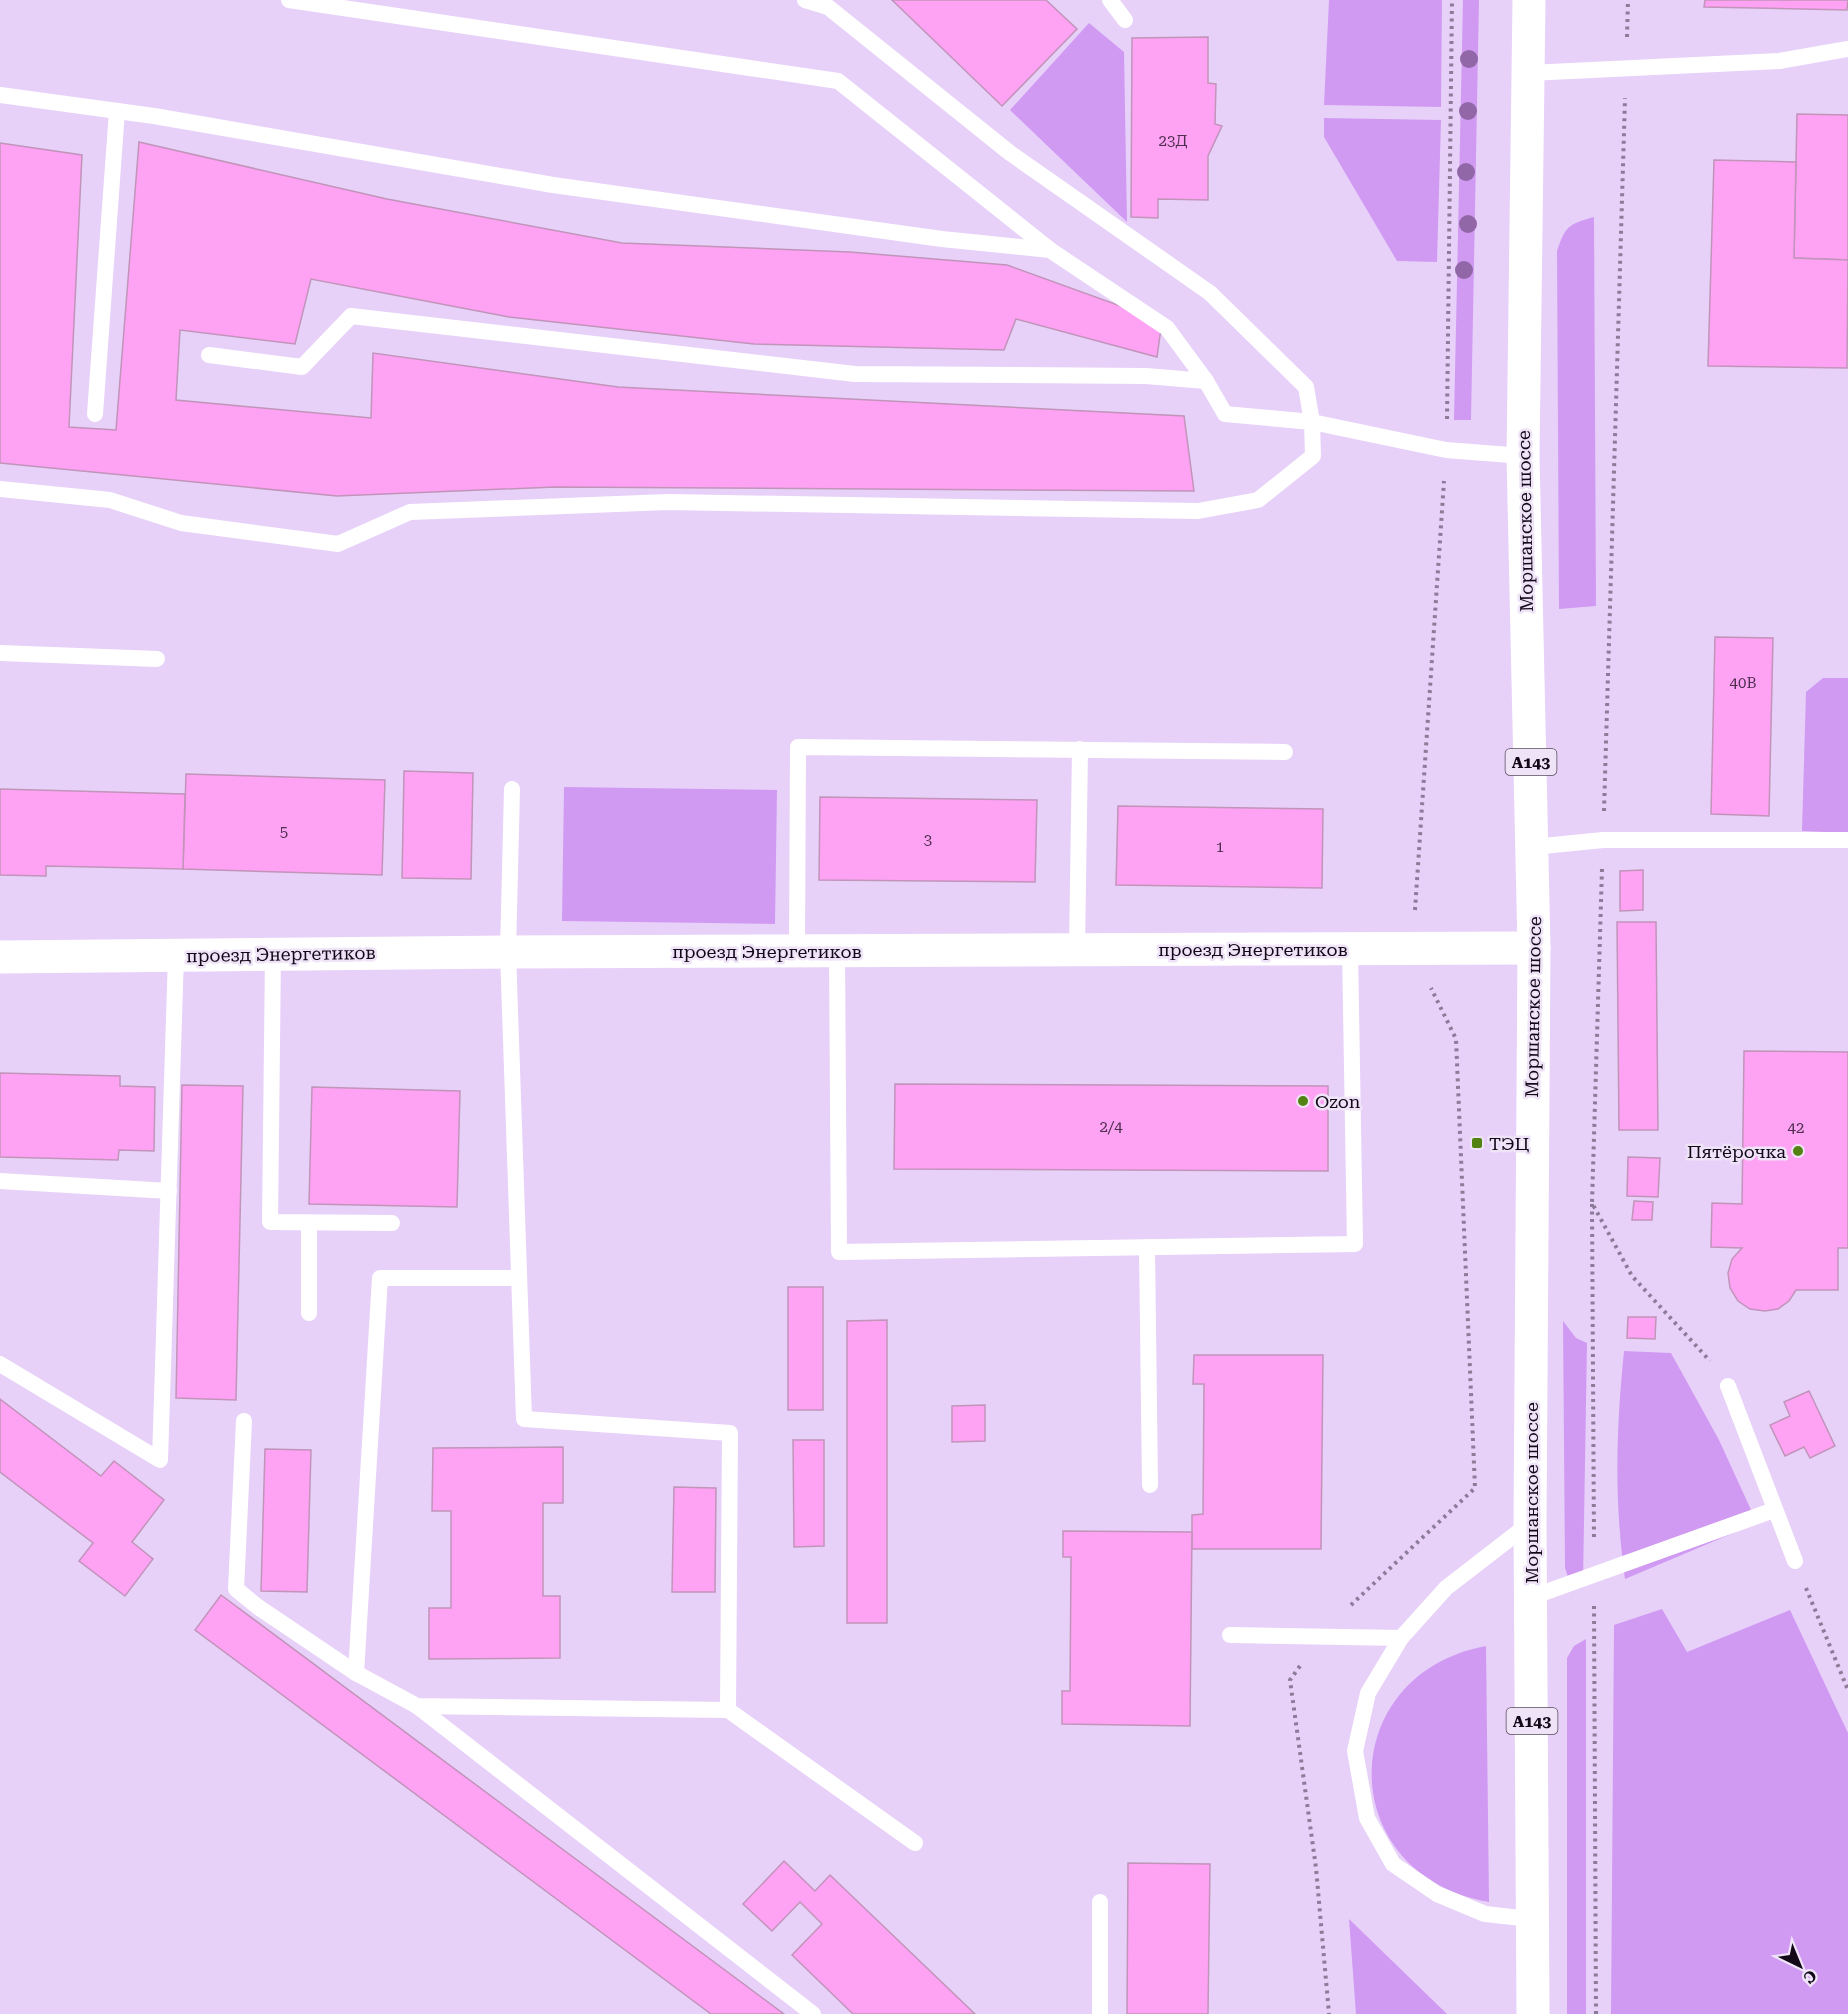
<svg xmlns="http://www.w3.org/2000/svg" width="1848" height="2014" viewBox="0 0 1848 2014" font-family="'Roboto Serif',serif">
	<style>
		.green { fill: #d09af2 }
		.building { fill: #fea2f3; stroke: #c194ba; stroke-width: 1.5 }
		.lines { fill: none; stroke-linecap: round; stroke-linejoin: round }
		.path { stroke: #8c7b99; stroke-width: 4; stroke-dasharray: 3 4.5; stroke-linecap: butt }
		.service { stroke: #fff; stroke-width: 16 }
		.minor { stroke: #fff; stroke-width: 33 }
		.primary { stroke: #fff; stroke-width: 33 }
		.tree { fill: #9167a8 }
		.poi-dot { fill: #528211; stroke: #efe3f8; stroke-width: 2 }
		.labels { text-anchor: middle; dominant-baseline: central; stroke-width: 5; stroke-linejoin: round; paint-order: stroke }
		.number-label { font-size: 15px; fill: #4d2e4f }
		.shield { fill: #efe3f8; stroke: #544a5b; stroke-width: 1.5 }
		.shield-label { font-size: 16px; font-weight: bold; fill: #120818 }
		.street-label { font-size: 18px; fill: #120818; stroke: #efe3f8 }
		.poi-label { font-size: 18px; fill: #120818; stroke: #efe3f8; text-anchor: start }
	</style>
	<rect width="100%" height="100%" fill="#e8d1f9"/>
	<g class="green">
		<polygon points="1329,0 1442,0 1441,107 1324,105"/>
		<polygon points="1463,0 1479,0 1471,420 1454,420"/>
		<polygon points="1089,23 1124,52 1127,222 1010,110"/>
		<polygon points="1324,118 1441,120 1437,262 1397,261 1324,137"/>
		<path d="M 1594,217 L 1596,606 L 1559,609 L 1557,251 C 1565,226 1569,224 1594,217 Z"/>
		<polygon points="1823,678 1848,678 1848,833 1802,831 1806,692"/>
		<polygon points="564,787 777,790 775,924 562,921"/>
		<polygon points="1563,1321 1576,1338 1587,1343 1583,1583 1569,1580 1565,1568"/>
		<path d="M 1624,1351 L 1671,1353 L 1719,1440 L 1757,1523 L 1625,1579 C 1614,1500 1616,1430 1624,1351 Z"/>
		<polygon points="1662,1609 1687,1652 1790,1610 1848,1733 1848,2014 1611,2014 1614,1625"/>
		<polygon points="1586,1639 1586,2014 1567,2014 1567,1658 1574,1646"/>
		<path d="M 1486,1646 L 1489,1902 C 1334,1876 1332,1675 1486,1646 Z"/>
		<polygon points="1349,1919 1447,2014 1356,2014"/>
	</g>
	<g class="building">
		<polygon points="892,0 1046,0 1077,29 1002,106"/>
		<polygon points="1705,0 1848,0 1847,10 1704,7"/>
		<polygon points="1208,37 1208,83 1216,84 1215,124 1222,126 1208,156 1208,200 1158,199 1158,218 1131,217 1132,38"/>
		<polygon points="1797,114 1848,115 1848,260 1794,258"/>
		<polygon points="139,142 387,199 622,243 850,252 1007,265 1162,321 1157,357 1016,319 1004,350 754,344 509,317 311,279 295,344 180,330 176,400 371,418 373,353 618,387 1184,416 1194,491 555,487 337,496 0,463 0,143 82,155 69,427 116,430"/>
		<polygon points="1714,160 1796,162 1794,258 1848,260 1847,368 1708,366"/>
		<polygon points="1715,637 1773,638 1769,816 1711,814"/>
		<polygon points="404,771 473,773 471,879 402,878"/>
		<polygon points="186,774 385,780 382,875 183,869"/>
		<polygon points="0,789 185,794 183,869 46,866 46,876 0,875"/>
		<polygon points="820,797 1037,800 1035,882 819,880"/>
		<polygon points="1118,806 1323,809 1322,888 1116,885"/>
		<polygon points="1643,870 1643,910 1620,911 1620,871"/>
		<polygon points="1617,922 1656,922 1658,1130 1619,1130"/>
		<polygon points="1744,1051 1848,1052 1848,1248 1838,1248 1838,1290 1796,1290 1789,1301 1778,1309 1765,1311 1750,1309 1738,1301 1730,1288 1728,1273 1732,1259 1742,1248 1711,1247 1712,1203 1742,1204"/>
		<polygon points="0,1073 120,1076 120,1086 155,1087 154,1151 119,1150 118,1160 0,1157"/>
		<polygon points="895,1084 1328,1086 1328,1171 894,1169"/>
		<polygon points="182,1085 243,1086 236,1400 176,1398"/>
		<polygon points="312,1087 460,1091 457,1207 309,1204"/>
		<polygon points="1628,1157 1660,1158 1658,1197 1627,1196"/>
		<polygon points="1634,1201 1653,1202 1652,1220 1632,1220"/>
		<rect x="788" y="1287" width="35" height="123"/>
		<polygon points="1628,1317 1656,1317 1655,1339 1627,1338"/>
		<polygon points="887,1320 887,1623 847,1623 847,1321"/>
		<polygon points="1194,1355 1323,1355 1321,1549 1192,1549 1192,1515 1203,1514 1204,1384 1193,1384"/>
		<polygon points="1809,1391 1835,1446 1810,1458 1804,1447 1785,1456 1770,1425 1790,1416 1784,1402"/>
		<polygon points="0,1399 101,1476 114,1461 164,1500 132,1542 153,1559 125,1596 79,1561 93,1543 0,1472"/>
		<polygon points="985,1405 985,1441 952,1442 952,1406"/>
		<polygon points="793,1440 824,1440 824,1546 794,1547"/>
		<polygon points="563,1447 563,1503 543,1503 543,1596 560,1596 560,1658 429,1659 429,1608 451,1608 451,1511 432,1511 433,1448"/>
		<polygon points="265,1449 311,1450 307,1592 261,1591"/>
		<polygon points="674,1487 716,1488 715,1592 672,1592"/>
		<polygon points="1063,1531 1192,1532 1190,1726 1062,1724 1062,1691 1070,1691 1071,1557 1063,1557"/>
		<polygon points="221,1595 784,2014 711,2014 195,1630"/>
		<polygon points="784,1861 815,1891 830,1875 975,2014 853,2014 792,1955 822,1924 800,1902 772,1931 743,1904"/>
		<polygon points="1128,1863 1210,1864 1208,2014 1127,2014"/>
	</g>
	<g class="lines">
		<g class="path">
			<polyline points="1627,37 1628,0"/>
			<polyline points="1447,419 1452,0"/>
			<polyline points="1604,811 1625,98"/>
			<polyline points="1602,869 1592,1203 1632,1276 1710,1361"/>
			<polyline points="1415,910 1444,481"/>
			<polyline points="1592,1204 1594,1541"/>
			<polyline points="1806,1588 1848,1690"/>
			<polyline points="1351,1605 1475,1488 1456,1039 1431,988"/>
			<polyline points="1594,1606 1596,2014"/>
			<polyline points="1300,1666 1290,1680 1316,1868 1329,2014"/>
		</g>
		<g class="service">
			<polyline points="289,0 838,81 1049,249"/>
			<polyline points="805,0 828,7 1010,153 1210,293 1306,387 1312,422 1446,450 1523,456"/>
			<polyline points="1110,0 1125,20"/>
			<polyline points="1529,73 1779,61 1848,49"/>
			<polyline points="0,95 154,116 553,185 942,239 1050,250 1167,328 1206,381 1225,414 1312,422 1313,456 1258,500 1198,511 668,502 410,512 338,544 181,523 110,500 0,489"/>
			<polyline points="209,355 302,367 351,316 855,374 1146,376 1206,381"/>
			<polyline points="95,414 117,111"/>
			<polyline points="0,653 157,659"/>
			<polyline points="512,789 508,952 524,1419 730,1433 728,1710 915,1843"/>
			<polyline points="1533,847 1603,840 1848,840"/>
			<polyline points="837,950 839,1252 1355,1244 1350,949"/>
			<polyline points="1077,950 1080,749"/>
			<polyline points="797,951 798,747 1285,752"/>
			<polyline points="273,954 270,1222 392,1223"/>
			<polyline points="0,1181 169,1191"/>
			<polyline points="1147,1247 1150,1485"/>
			<polyline points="519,1278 380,1278 356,1673 417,1706 728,1710"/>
			<polyline points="309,1313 309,1223"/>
			<polyline points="0,1364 160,1460 176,955"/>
			<polyline points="1728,1386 1795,1561"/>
			<polyline points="244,1421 236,1589 258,1607 356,1673"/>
			<polyline points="1530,1523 1446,1588 1401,1638 1368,1693 1355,1751 1367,1818 1393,1864 1437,1894 1485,1914 1531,1919"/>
			<polyline points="1532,1597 1774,1510"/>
			<polyline points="1230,1635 1401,1638"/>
			<polyline points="417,1706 813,2014"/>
			<polyline points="1100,1902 1100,2014"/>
		</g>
		<polyline class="minor" points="0,957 508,952 1534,948"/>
		<polyline class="primary" points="1529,0 1523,456 1534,948 1530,1523 1533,2014"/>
	</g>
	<g class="tree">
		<circle cx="1469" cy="59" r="9"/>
		<circle cx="1468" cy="111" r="9"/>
		<circle cx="1466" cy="172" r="9"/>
		<circle cx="1468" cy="224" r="9"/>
		<circle cx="1464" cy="270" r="9"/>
	</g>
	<g class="poi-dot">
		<circle cx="1303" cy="1101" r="6"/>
		<rect x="1471" y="1137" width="12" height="12" rx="3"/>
		<circle cx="1798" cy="1151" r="6"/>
	</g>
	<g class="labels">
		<g class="number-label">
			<text x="1173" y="141">23Д</text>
			<text x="1743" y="683">40В</text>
			<text x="284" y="832">5</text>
			<text x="928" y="840">3</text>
			<text x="1220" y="847">1</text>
			<text x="1111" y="1127">2/4</text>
			<text x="1796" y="1128">42</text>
		</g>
		<g class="shield">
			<rect x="1505.5" y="749" width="51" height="26" rx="4.5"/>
			<rect x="1506.5" y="1708" width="51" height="26" rx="4.5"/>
		</g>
		<g class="shield-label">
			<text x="1531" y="762">А143</text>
			<text x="1532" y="1721">А143</text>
		</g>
		<g class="street-label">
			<text transform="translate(1525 521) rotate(-91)">Моршанское шоссе</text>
			<text x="1253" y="949">проезд Энергетиков</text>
			<text x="767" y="951">проезд Энергетиков</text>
			<text transform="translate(281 954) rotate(-1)">проезд Энергетиков</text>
			<text transform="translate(1533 1007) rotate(-89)">Моршанское шоссе</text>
			<text transform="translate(1531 1493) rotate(-90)">Моршанское шоссе</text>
		</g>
		<g class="poi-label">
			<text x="1315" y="1101">Ozon</text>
			<text x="1489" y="1143">ТЭЦ</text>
			<text x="1786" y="1151" text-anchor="end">Пятёрочка</text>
		</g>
	</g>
	<g transform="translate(1800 1966) rotate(137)" stroke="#efe3f8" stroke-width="4.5" paint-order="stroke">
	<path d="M0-4.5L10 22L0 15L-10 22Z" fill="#120818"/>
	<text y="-9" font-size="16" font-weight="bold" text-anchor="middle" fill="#120818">С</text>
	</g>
</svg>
